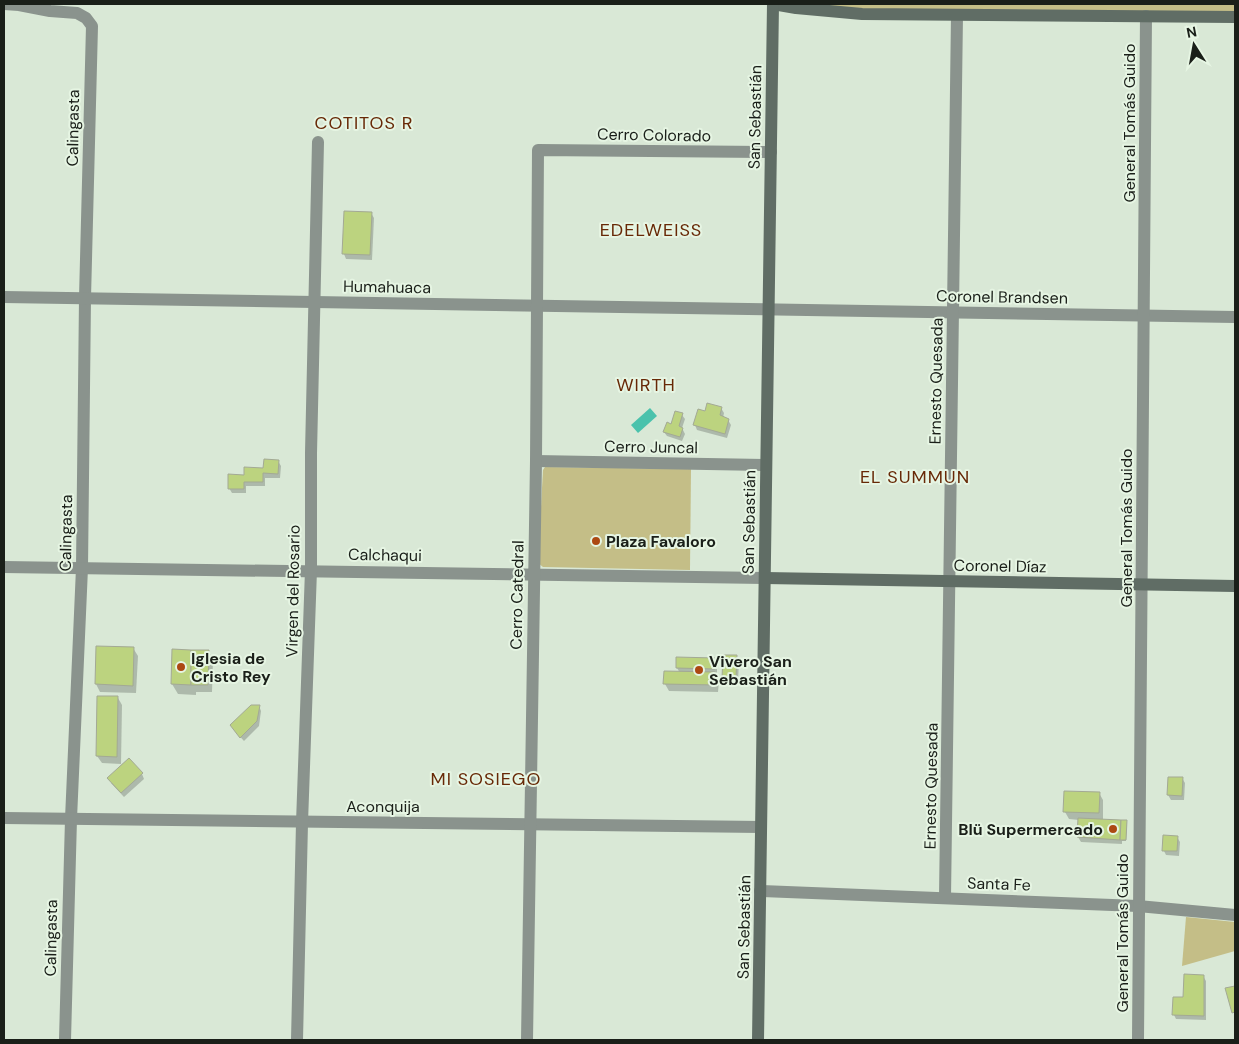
<svg xmlns="http://www.w3.org/2000/svg" width="1239" height="1044" viewBox="0 0 1239 1044" font-family="'DM Sans',sans-serif">
	<style>
		.green { fill: #c4be87 }
		.water { fill: #4ac2ac }
		.shadow { fill: #0003 }
		.building { fill: #bcd37f; stroke: #a3a995 }
		.lines { fill: none; stroke-linecap: round; stroke-linejoin: round }
		.street { stroke: #8a938d; stroke-width: 12 }
		.secondary { stroke: #606d65; stroke-width: 12 }
		.poi-dot { fill: #ac4912; stroke: #e6f5e3; stroke-width: 2 }
		.labels { text-anchor: middle; dominant-baseline: central; stroke-width: 4; stroke-linejoin: round; paint-order: stroke }
		.street-label { font-size: 16px; fill: #1a1f19; stroke: #e6f5e3 }
		.poi-label { font-size: 16px; font-weight: bold; fill: #1a1f19; stroke: #e6f5e3; text-anchor: start }
		.neighbourhood-label { font-size: 18px; letter-spacing: 1px; fill: #672806; stroke: #e6f5e3 }
	</style>
	<rect width="100%" height="100%" fill="#d9e8d6"/>
	<g class="green">
		<polygon points="772,4 1235,4 1235,17 862,14"/>
		<polygon points="545,467 691,469 690,570 543,567 538,563 543,470"/>
		<polygon points="1186,917 1235,922 1235,951 1182,966"/>
	</g>
	<polygon class="water" points="650,408 657,416 638,433 631,425"/>
	<g class="shadow">
		<polygon points="371,213 374,218 372,260 346,259 344,254"/>
		<polygon points="721,408 724,413 723,418 728,420 731,425 727,438 697,430 695,425 705,412"/>
		<polygon points="682,415 685,419 682,428 685,434 682,441 667,436 664,432"/>
		<polygon points="278,461 281,466 280,478 265,478 265,486 246,486 246,493 232,493 229,488 246,476 265,469"/>
		<polygon points="97,647 133,648 138,656 136,693 100,692 96,684"/>
		<polygon points="173,651 208,651 213,659 212,692 196,692 196,695 178,694 172,684"/>
		<polygon points="736,656 739,661 738,682 726,682 723,677"/>
		<polygon points="714,659 717,664 717,673 714,673 719,681 718,692 669,691 665,684 680,673 677,668"/>
		<polygon points="118,698 122,705 121,764 102,763 97,756"/>
		<polygon points="259,706 261,711 259,726 244,741 234,730"/>
		<polygon points="142,774 144,779 124,797 111,783"/>
		<polygon points="1182,778 1185,783 1184,800 1171,800 1168,795"/>
		<polygon points="1099,793 1103,800 1103,820 1126,821 1127,823 1126,841 1122,841 1122,844 1081,842 1078,837 1079,820 1069,819 1065,812"/>
		<polygon points="1177,837 1180,842 1179,856 1166,855 1164,851"/>
		<polygon points="1203,976 1206,981 1206,1020 1176,1019 1174,1015"/>
	</g>
	<g class="building">
		<polygon points="344,211 372,212 370,255 342,254"/>
		<polygon points="707,403 722,407 720,415 729,419 725,434 693,425 698,409 705,411"/>
		<polygon points="675,411 683,413 679,426 683,428 680,437 663,432 667,422 671,424"/>
		<polygon points="264,459 279,460 278,474 263,473 263,482 244,482 244,489 228,489 228,474 244,475 244,467 263,468"/>
		<polygon points="96,646 134,647 133,686 95,684"/>
		<polygon points="172,649 191,650 191,685 171,684"/>
		<polygon points="191,650 209,650 208,685 191,685"/>
		<polygon points="723,655 737,655 736,678 722,678"/>
		<polygon points="676,657 715,658 715,669 676,668"/>
		<polygon points="664,671 715,672 715,685 663,684"/>
		<polygon points="97,696 118,696 117,757 96,756"/>
		<polygon points="251,705 260,705 257,721 240,738 230,725"/>
		<polygon points="129,758 143,773 121,793 107,778"/>
		<polygon points="1168,777 1183,777 1182,796 1167,795"/>
		<polygon points="1064,791 1100,792 1099,813 1063,812"/>
		<polygon points="1078,818 1121,820 1120,840 1077,837"/>
		<polygon points="1121,820 1127,820 1126,840 1120,840"/>
		<polygon points="1163,835 1178,836 1177,851 1162,851"/>
		<polygon points="1184,974 1204,975 1204,1016 1172,1015 1173,997 1183,997"/>
		<polygon points="1235,986 1235,1012 1232,1013 1225,988"/>
	</g>
	<g class="lines">
		<g class="street">
			<polyline points="4,4 19,5 50,11 77,13 86,18 92,26 85,298 82,568 71,819 65,1040"/>
			<polyline points="4,297 1235,317"/>
			<polyline points="536,461 766,465"/>
			<polyline points="4,567 765,578"/>
			<path d="M 4,818 C 256,822 509,823 761,827"/>
			<polyline points="760,891 1138,906 1235,915"/>
			<polyline points="945,898 957,15"/>
			<polyline points="297,1040 302,823 311,570 311,453 318,142"/>
			<polyline points="527,1040 536,461 538,150 771,152"/>
			<polyline points="1138,1040 1146,16"/>
		</g>
		<g class="secondary">
			<polyline points="773,4 796,8 862,14 1235,17"/>
			<polyline points="765,578 1235,586"/>
			<polyline points="758,1040 773,4"/>
		</g>
	</g>
	<g class="poi-dot">
		<circle cx="596" cy="541" r="5"/>
		<circle cx="181" cy="667" r="5"/>
		<circle cx="699" cy="670" r="5"/>
		<circle cx="1113" cy="829" r="5"/>
	</g>
	<g class="labels">
		<g class="street-label">
			<text transform="translate(755 117) rotate(-89)">San Sebastián</text>
			<text transform="translate(1129 123) rotate(-90)">General Tomás Guido</text>
			<text transform="translate(73 128) rotate(-89)">Calingasta</text>
			<text transform="translate(654 135) rotate(1)">Cerro Colorado</text>
			<text transform="translate(387 287) rotate(1)">Humahuaca</text>
			<text transform="translate(1002 297) rotate(1)">Coronel Brandsen</text>
			<text transform="translate(936 381) rotate(-89)">Ernesto Quesada</text>
			<text transform="translate(651 447) rotate(1)">Cerro Juncal</text>
			<text transform="translate(749 522) rotate(-89)">San Sebastián</text>
			<text transform="translate(1126 528) rotate(-90)">General Tomás Guido</text>
			<text transform="translate(66 533) rotate(-89)">Calingasta</text>
			<text transform="translate(385 555) rotate(1)">Calchaqui</text>
			<text transform="translate(1000 566) rotate(1)">Coronel Díaz</text>
			<text transform="translate(293 591) rotate(-89)">Virgen del Rosario</text>
			<text transform="translate(517 595) rotate(-89)">Cerro Catedral</text>
			<text transform="translate(931 786) rotate(-89)">Ernesto Quesada</text>
			<text x="383" y="806">Aconquija</text>
			<text transform="translate(999 884) rotate(2)">Santa Fe</text>
			<text transform="translate(744 927) rotate(-89)">San Sebastián</text>
			<text transform="translate(1122 933) rotate(-90)">General Tomás Guido</text>
			<text transform="translate(51 938) rotate(-89)">Calingasta</text>
		</g>
		<g class="poi-label">
			<text x="606" y="541">Plaza Favaloro</text>
			<text x="191" y="658">Iglesia de<tspan x="191" dy="18">Cristo Rey</tspan></text>
			<text x="709" y="661">Vivero San<tspan x="709" dy="18">Sebastián</tspan></text>
			<text x="1103" y="829" text-anchor="end">Blü Supermercado</text>
		</g>
		<g class="neighbourhood-label">
			<text x="364" y="123">COTITOS R</text>
			<text x="651" y="230">EDELWEISS</text>
			<text x="646" y="385">WIRTH</text>
			<text x="915" y="477">EL SUMMUN</text>
			<text x="486" y="779">MI SOSIEGO</text>
		</g>
	</g>
	<rect width="1239" height="1044" fill="none" stroke="#1a1f19" stroke-width="10"/>
	<g transform="translate(1194 45) rotate(349)" stroke="#e6f5e3" stroke-width="4" paint-order="stroke">
	<path d="M0-4L9 19L0 12L-9 19Z" fill="#1a1f19"/>
	<text y="-8" font-size="14" font-weight="bold" text-anchor="middle" fill="#1a1f19">N</text>
	</g>
</svg>
